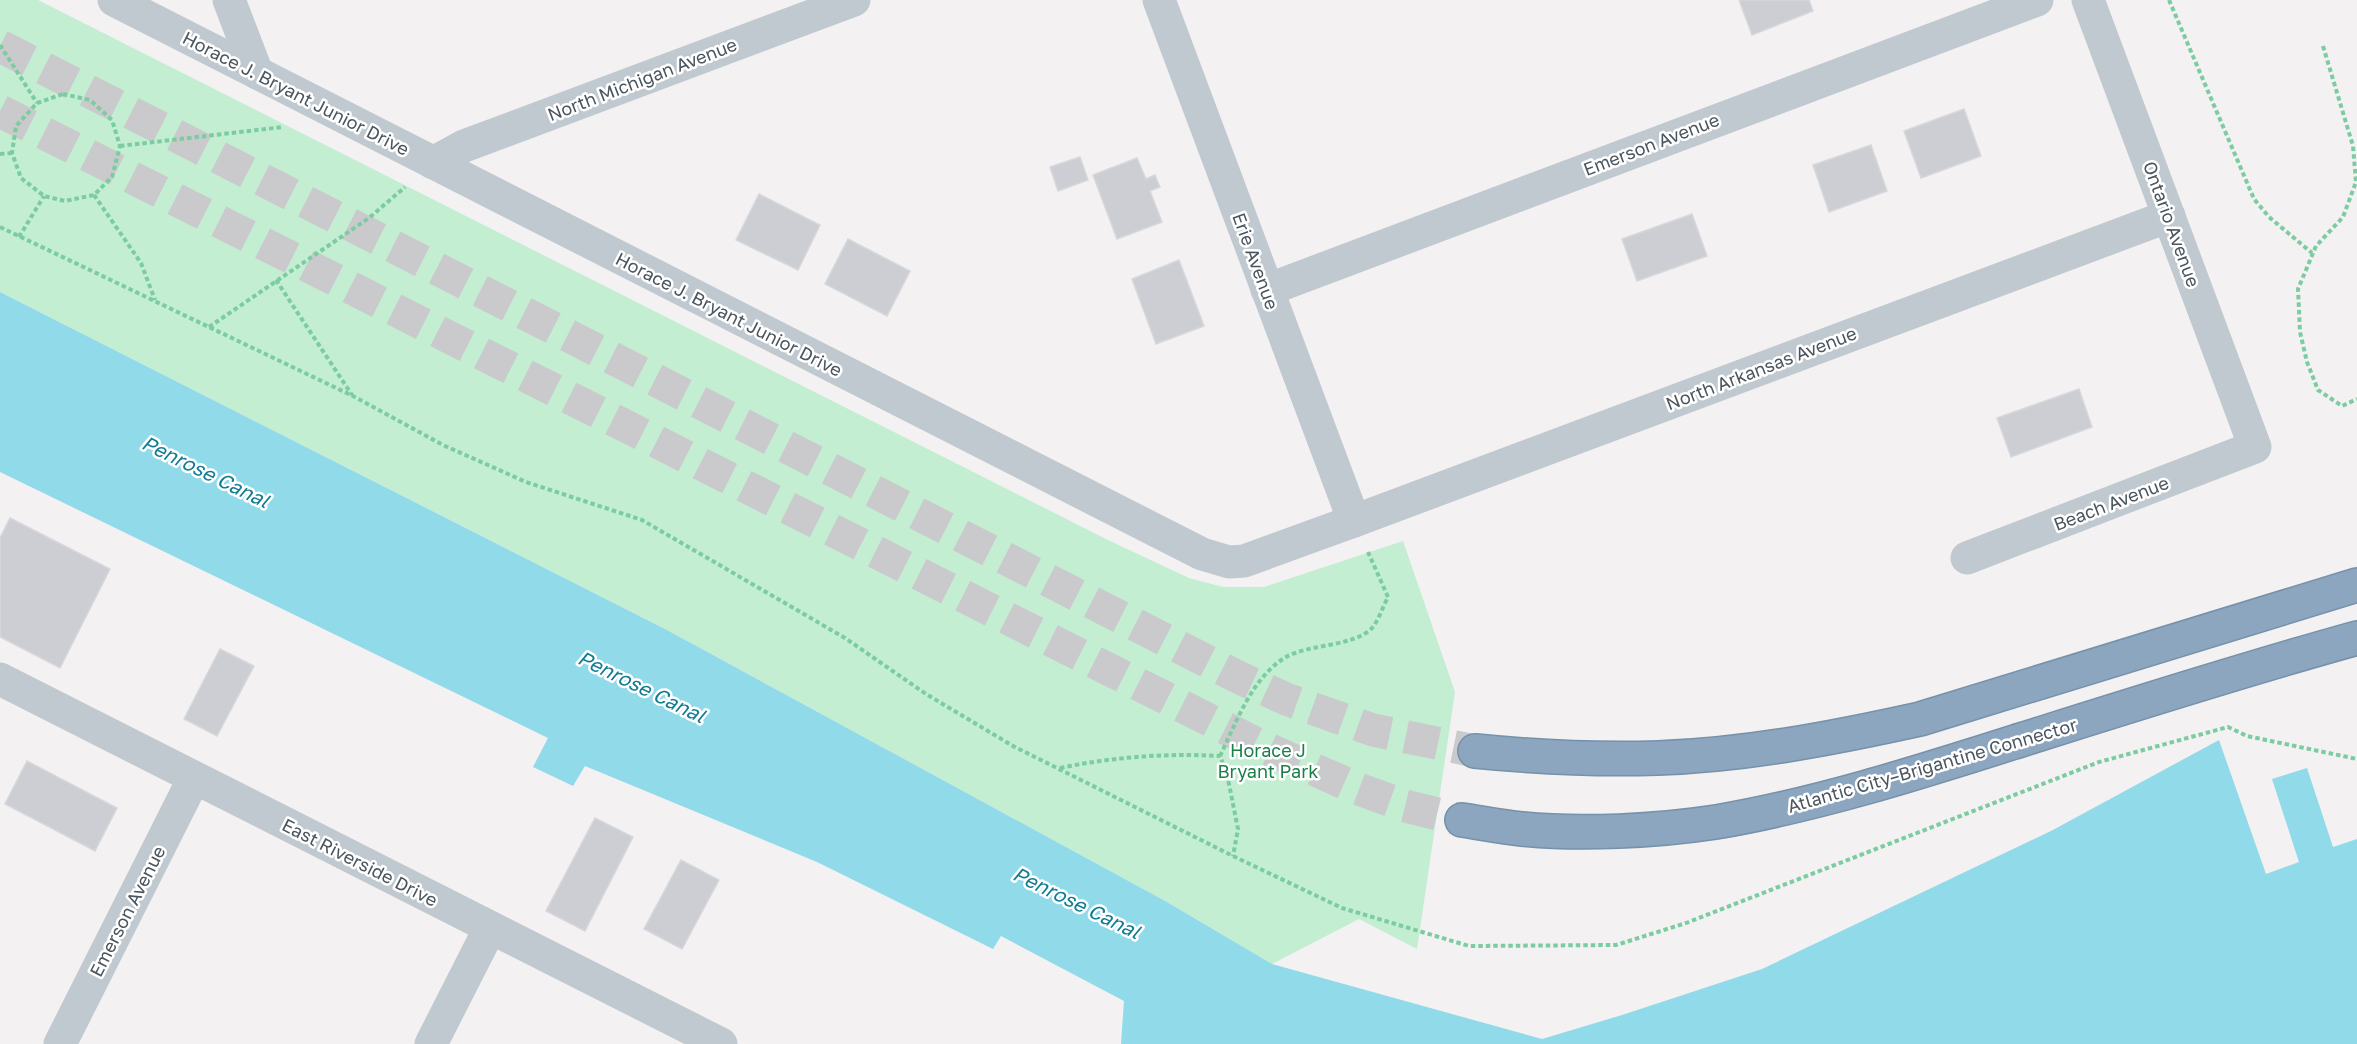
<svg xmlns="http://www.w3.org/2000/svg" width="2357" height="1044" viewBox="0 0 2357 1044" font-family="'Golos Text',sans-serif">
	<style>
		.green { fill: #c3eed2 }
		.water { fill: #91daea }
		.building { fill: #ccced3; stroke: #d6d8dc; stroke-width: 1.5 }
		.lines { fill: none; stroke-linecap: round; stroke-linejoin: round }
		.highway-tunnel { stroke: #cacacd; stroke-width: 33; stroke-dasharray: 33 16; stroke-linecap: butt }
		.highway-casing { stroke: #7691aa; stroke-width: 36 }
		.path { stroke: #7bcca1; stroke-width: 4; stroke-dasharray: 4.5 3; stroke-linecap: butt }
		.minor { stroke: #c0c9cf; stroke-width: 33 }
		.highway { stroke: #8ba6be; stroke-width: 33 }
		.labels { text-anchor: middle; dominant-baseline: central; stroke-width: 5; stroke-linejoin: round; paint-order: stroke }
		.street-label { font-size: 18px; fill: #4a555e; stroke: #fff }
		.park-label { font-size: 18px; fill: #1b7f4a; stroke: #fff }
		.water-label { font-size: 20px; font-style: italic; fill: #127c93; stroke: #fff }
	</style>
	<rect width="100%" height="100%" fill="#f4f1f2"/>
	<polygon class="green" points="0,0 38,0 1108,540 1189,578 1223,587 1264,587 1403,541 1455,692 1417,949 1359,919 1272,964 1167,902 667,630 0,292"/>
	<polygon class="water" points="0,292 667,630 1167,902 1272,964 1542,1039 1622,1015 1762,969 2051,831 2219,740 2266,874 2299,862 2272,779 2307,768 2333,847 2357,839 2357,1044 1121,1044 1124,1001 1001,936 993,949 817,862 585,766 573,786 533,767 548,738 0,472"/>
	<g class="building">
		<polygon points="1739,0 1809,0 1813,11 1752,35"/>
		<polygon points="1964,109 1981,156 1921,178 1904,131"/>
		<polygon points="1871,145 1887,191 1829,212 1813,165"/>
		<polygon points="1080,157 1088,180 1058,191 1050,167"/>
		<polygon points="1137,158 1146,179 1155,175 1160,187 1150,191 1162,222 1117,239 1093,175"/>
		<polygon points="759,194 820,225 798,270 736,240"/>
		<polygon points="1692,214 1707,256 1637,281 1622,239"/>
		<polygon points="848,239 910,271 887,316 825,284"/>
		<polygon points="1179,260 1204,326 1156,344 1132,279"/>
		<polygon points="2079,389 2092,427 2011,457 1997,418"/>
		<polygon points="10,518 110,569 60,668 0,637 0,538"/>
		<polygon points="220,649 254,666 217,736 184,719"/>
		<polygon points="27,761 117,808 95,851 5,804"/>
		<polygon points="595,818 633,837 585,931 546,911"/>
		<polygon points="681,860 719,880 682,949 644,929"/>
	</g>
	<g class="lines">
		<g class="highway-tunnel">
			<polyline points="0,46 1236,676 1286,699 1373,730 1475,751"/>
			<polyline points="0,111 1259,745 1356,788 1405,806 1462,820"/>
		</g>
		<g class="highway-casing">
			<g id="highway">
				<path d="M 1475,751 C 1536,757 1596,760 1658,758 C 1746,755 1834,738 1920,719 L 2357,585"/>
				<path d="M 1462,820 C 1482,823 1502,827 1522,829 C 1581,835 1657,831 1716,822 C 1821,804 1923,771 2024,739 C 2135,704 2245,669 2357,638"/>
			</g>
		</g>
		<g class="path">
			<polyline points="2169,0 2254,199 2269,217 2312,253"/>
			<polyline points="0,45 37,103"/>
			<polyline points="2323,46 2353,146 2356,182 2343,217 2316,246 2298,289 2300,332 2307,362 2318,390 2342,406 2357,399"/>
			<polygon points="63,94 90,100 112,120 120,146 112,177 94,195 65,201 44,196 21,178 12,153 16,126 37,103"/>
			<polyline points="120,146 283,127"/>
			<polyline points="0,154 12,153"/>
			<polyline points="94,195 141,263 155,300"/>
			<polyline points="0,227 353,396 443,445 526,482 642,520 845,638 926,694 1013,746 1233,856 1342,908 1469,946 1616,945 1686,923 2099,762 2228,727 2247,736 2357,759"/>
			<polyline points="19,237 44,196"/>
			<polyline points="276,280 352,395"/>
			<polyline points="209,327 369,218 405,187"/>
			<path d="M 1220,756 C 1236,723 1252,677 1286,657 C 1310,644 1349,647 1370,630 C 1378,623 1383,606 1388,597 L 1368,552"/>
			<path d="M 1060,768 C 1113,757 1166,753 1220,756 L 1227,774 L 1238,829 L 1233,856"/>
		</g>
		<g class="minor">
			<polyline points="114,0 1202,554 1229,562 1244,561 1354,521 2169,216"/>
			<polyline points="229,0 257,73"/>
			<polyline points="1159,0 1354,521"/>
			<polyline points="433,163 464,146 854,0"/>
			<polyline points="1267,290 2037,0"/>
			<polyline points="1967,558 2255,447 2088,0"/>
			<polyline points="0,679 721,1044"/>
			<polyline points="60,1044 194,778"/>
			<polyline points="431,1044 490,928"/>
		</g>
		<use href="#highway" class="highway"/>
	</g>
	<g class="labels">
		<g class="street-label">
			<text transform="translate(642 79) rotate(-21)">North Michigan Avenue</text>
			<text transform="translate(296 93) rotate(27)">Horace J. Bryant Junior Drive</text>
			<text transform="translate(1651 144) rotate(-21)">Emerson Avenue</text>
			<text transform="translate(2172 224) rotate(70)">Ontario Avenue</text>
			<text transform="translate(1256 261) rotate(70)">Erie Avenue</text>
			<text transform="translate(729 314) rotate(27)">Horace J. Bryant Junior Drive</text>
			<text transform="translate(1761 368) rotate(-21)">North Arkansas Avenue</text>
			<text transform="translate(2111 503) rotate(-21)">Beach Avenue</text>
			<text transform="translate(1932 765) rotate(-16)">Atlantic City–Brigantine Connector</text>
			<text transform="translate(360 862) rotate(27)">East Riverside Drive</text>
			<text transform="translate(127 911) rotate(-63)">Emerson Avenue</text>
		</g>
		<g class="park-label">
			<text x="1268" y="750">Horace J<tspan x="1268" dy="21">Bryant Park</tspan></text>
		</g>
		<g class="water-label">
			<text transform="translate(206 471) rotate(26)">Penrose Canal</text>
			<text transform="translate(642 686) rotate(26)">Penrose Canal</text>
			<text transform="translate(1077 902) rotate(26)">Penrose Canal</text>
		</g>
	</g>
</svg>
